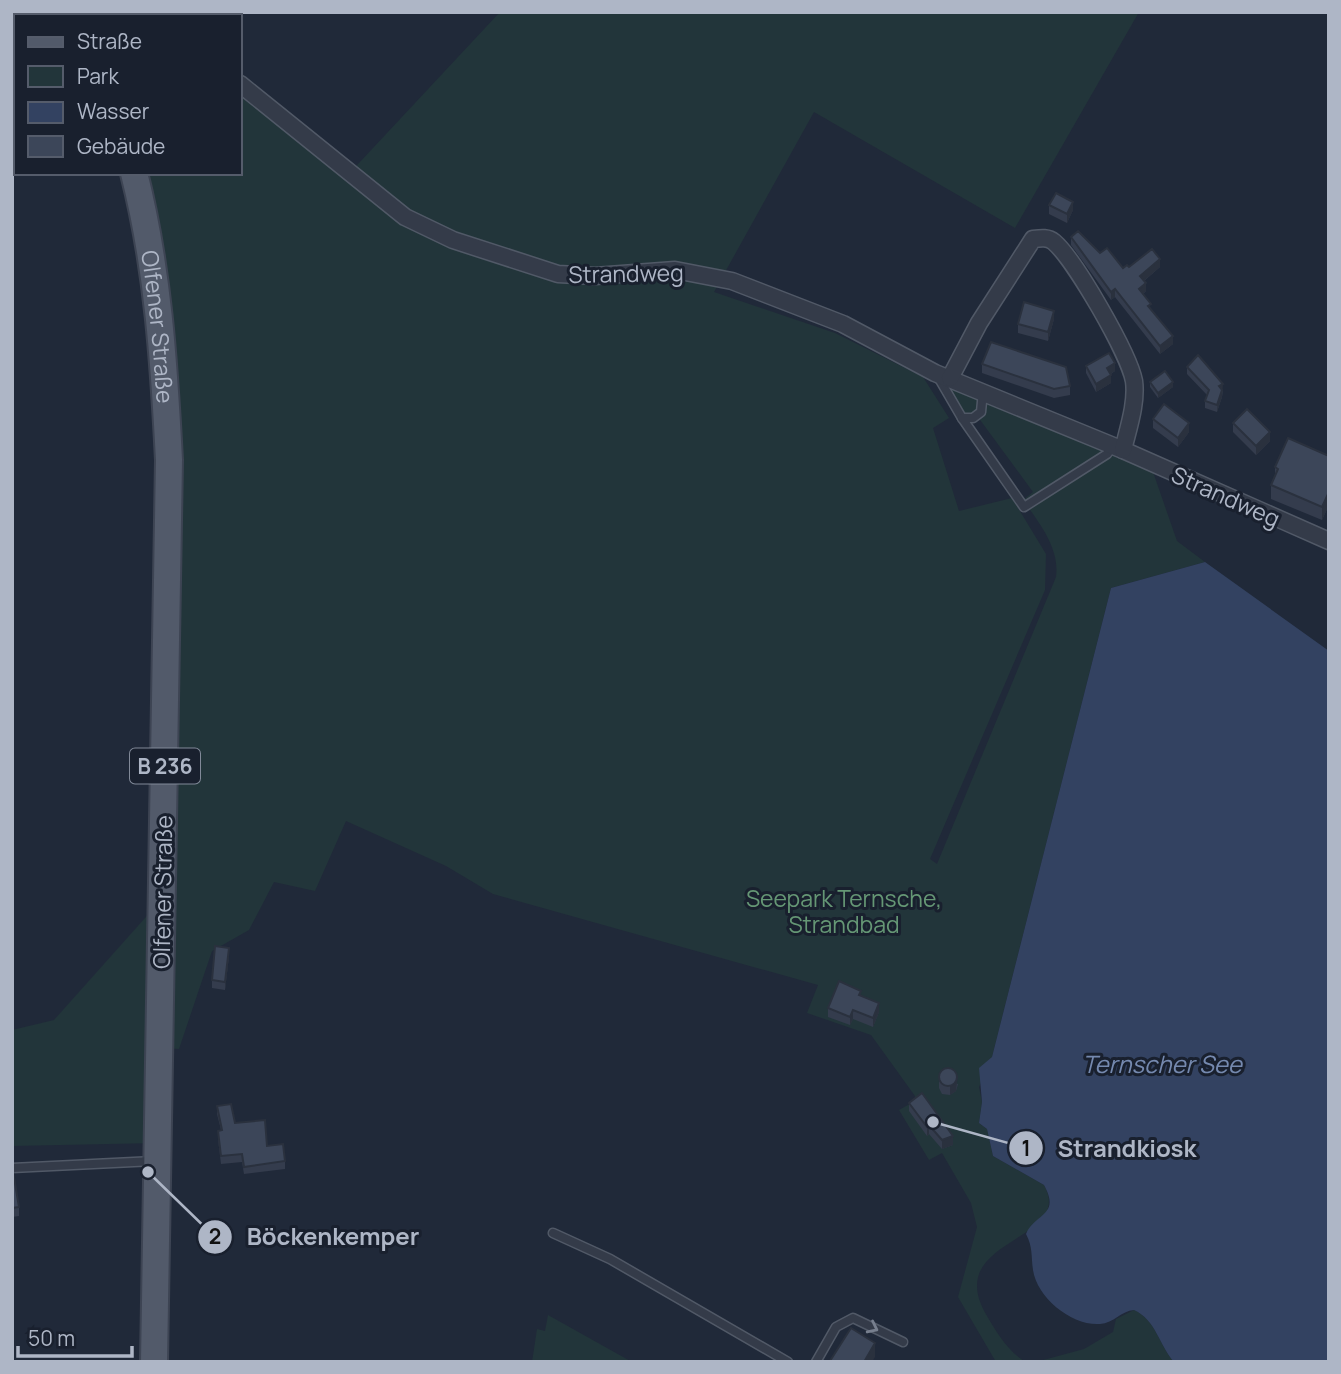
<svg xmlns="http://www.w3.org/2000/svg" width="1341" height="1374" viewBox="0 0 1341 1374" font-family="Manrope,sans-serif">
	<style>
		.green { fill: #22353a }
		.water { fill: #334261 }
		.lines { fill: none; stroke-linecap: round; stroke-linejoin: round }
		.lane-casing { stroke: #515967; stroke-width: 11 }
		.street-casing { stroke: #515967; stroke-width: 19 }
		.primary-casing { stroke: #3d4453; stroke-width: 30 }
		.lane { stroke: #343b49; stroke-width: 8 }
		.street { stroke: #343b49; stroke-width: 16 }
		.primary { stroke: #525a6a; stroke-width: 26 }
		.wall { fill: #343c4d }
		.shaded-wall { fill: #2a313e }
		.building { fill: #3c4659; stroke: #2a313e; stroke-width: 2 }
		.oneway { stroke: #777f8e }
		.labels { text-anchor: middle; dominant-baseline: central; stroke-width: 6; stroke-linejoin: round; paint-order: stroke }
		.shield { fill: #19202e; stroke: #818998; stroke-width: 2 }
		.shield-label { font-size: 21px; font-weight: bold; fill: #aeb6c6 }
		.street-label { font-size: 23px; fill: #aeb6c6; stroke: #19202e }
		.park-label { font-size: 23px; fill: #659775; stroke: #19202e }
		.water-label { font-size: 24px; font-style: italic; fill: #7589af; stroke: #19202e }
		.leader { fill: none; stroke: #aeb6c6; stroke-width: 2.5 }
		.callout-dot { fill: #aeb6c6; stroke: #19202e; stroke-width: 2.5 }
		.mark-label { font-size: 21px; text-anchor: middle; font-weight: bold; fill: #111 }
		.callout-label { font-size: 24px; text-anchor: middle; font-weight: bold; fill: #aeb6c6; stroke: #19202e; stroke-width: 6; stroke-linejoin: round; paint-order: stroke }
	</style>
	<rect width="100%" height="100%" fill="#202939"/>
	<g class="green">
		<path d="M 500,12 L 1139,12 L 1015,228 L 814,112 L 714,292 L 835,333 L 923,377 L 949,418 L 933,428 L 959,511 L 1012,498 L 1046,554 L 1045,590 L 930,859 L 937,864 L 1056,577 C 1060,548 1039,523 1023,500 L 1033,492 L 975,413 L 965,416 L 948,388 L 949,385 L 1152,469 L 1177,541 L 1205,562 L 1111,588 L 992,1057 L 979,1087 L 982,1102 L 979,1123 L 987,1129 L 993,1156 L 1044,1185 C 1076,1243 940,1237 987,1316 C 997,1333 1008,1351 1025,1362 L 996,1362 L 958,1297 L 977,1227 L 971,1203 L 942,1153 L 929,1160 L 899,1110 L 915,1101 L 915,1096 L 871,1035 L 807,1013 L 818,985 L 493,894 L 446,866 L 346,821 L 315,891 L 274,882 L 249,930 L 212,951 L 179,1049 L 165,1048 L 180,687 L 177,461 L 146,173 L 240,173 L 240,96 L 345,178 Z"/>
		<polygon points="162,899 158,1143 12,1146 12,1030 54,1020"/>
		<path d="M 1134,1310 C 1156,1320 1159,1345 1174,1362 L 1036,1362 L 1084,1349 L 1113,1332 L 1116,1319 Z"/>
		<polygon points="548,1315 632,1362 532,1362 537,1329 545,1331"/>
	</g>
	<path class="water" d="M 1205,562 L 1329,651 L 1329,1362 L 1174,1362 C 1159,1345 1156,1320 1134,1310 C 1121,1311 1114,1323 1100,1324 C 1072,1326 1037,1298 1033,1270 C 1031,1256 1033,1247 1026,1234 C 1035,1213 1061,1216 1044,1185 L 993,1156 L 987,1129 L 979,1123 L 982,1102 L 979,1068 L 992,1057 L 1111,588 Z"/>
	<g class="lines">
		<g class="lane-casing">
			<g id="lane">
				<polyline points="937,375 962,418 1024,507 1107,454 1113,446"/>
				<polyline points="962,418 973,418 981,412 983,391"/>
				<polyline points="12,1168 154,1161"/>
				<polyline points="553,1233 610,1259 788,1362"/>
				<polyline points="816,1362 836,1327 853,1318 903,1342"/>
			</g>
		</g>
		<g class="street-casing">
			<g id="street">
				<polyline points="240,84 405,217 453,240 558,274 595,276 675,270 732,281 843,324 935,373 1123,450 1329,541"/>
				<path d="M 950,378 L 979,323 L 1033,239 C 1041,238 1048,237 1054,242 C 1075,260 1129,354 1134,381 C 1137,403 1128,429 1123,450"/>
			</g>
		</g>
		<g class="primary-casing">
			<g id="primary">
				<polyline points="80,12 82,16"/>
				<path id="s1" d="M 134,173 C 158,268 164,363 169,460 L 154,1362"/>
			</g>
		</g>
		<use href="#lane" class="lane"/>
		<use href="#street" class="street"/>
		<use href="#primary" class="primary"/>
	</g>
	<g class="wall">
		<polygon points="1049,205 1073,210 1067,223 1049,214"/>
		<polygon points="1071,237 1123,268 1129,267 1160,267 1144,281 1146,291 1143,294 1151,310 1173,344 1160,354 1115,297 1111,300 1071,245"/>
		<polygon points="1054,319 1048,341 1018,333 1018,324"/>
		<polygon points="982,364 1070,386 1070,395 1054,398 982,373"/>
		<polygon points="1086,366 1115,371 1111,374 1111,383 1096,392 1086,373"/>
		<polygon points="1187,367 1223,391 1222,397 1217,412 1205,408 1205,401 1207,395 1187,374"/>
		<polygon points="1150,382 1173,387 1158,398 1150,387"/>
		<polygon points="1153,419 1189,432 1178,447 1153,428"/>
		<polygon points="1233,423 1270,441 1256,455 1233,432"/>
		<polygon points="1329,456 1329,507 1328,507 1322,520 1271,499 1271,485 1275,477 1275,467"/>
		<polygon points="229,956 225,990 212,988 212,980"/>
		<polygon points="861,996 879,1012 873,1027 853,1019 850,1025 828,1017 828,1008"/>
		<polygon points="939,1079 958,1084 956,1091 950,1095 942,1094 939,1088"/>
		<polygon points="909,1103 953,1145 942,1149 929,1134 927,1136 909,1111"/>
		<polygon points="217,1106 235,1123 267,1146 285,1161 285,1169 244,1174 242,1162 221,1164 218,1139 218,1131 221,1130 217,1114"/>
		<polygon points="12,1166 19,1207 19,1216 12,1217"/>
	</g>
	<g class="shaded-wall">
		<polygon points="1073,202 1073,210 1067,223 1067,214"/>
		<polygon points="1160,259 1160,267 1140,284 1140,276"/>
		<polygon points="1146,283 1146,291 1139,297 1139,289"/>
		<polygon points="1115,289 1115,297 1111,300 1111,292"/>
		<polygon points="1054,311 1054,319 1048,341 1048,332"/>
		<polygon points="1173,336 1173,344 1160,354 1160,346"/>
		<polygon points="1115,363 1115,371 1107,376 1107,368"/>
		<polygon points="1111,375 1111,383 1096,392 1096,384"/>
		<polygon points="1173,382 1173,387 1158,398 1158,393"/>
		<polygon points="1223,384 1222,397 1217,412 1219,386"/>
		<polygon points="1189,423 1189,432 1178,447 1178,438"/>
		<polygon points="1270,432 1270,441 1256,455 1256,446"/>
		<polygon points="1328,494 1328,507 1322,520 1322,507"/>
		<polygon points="229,948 229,956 225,990 225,982"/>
		<polygon points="879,1003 879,1012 873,1027 873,1018"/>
		<polygon points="853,1010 853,1019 850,1025 850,1017"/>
		<polygon points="958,1075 956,1091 950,1095 950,1086"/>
		<polygon points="929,1125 929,1134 927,1136 927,1127"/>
		<polygon points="953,1136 953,1145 942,1149 942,1140"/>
		<polygon points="875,1343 875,1357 872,1362 864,1362"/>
	</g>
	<g class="building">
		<polygon points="1056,193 1073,202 1067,214 1049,205"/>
		<polygon points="1078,231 1100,253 1107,248 1123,268 1127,265 1129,267 1152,249 1160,259 1140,276 1146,283 1139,289 1151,304 1148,306 1173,336 1160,346 1115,289 1111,292 1071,237"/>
		<polygon points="1024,302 1054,311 1048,332 1018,324"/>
		<polygon points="991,342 1066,367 1070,386 1054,389 982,364"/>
		<polygon points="1109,353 1115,363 1107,368 1111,375 1096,384 1086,366"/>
		<polygon points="1198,355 1223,384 1219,386 1222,390 1217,405 1205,401 1209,390 1187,367"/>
		<polygon points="1165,371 1173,382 1158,393 1150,382"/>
		<polygon points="1164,404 1189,423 1178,438 1153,419"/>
		<polygon points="1247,409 1270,432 1256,446 1233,423"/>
		<polygon points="1288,438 1329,456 1329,494 1328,494 1322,507 1271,485 1278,469 1275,467"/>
		<polygon points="215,946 229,948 225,982 212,980"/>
		<polygon points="839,981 861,991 859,995 879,1003 873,1018 853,1010 850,1017 828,1008"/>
		<circle cx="948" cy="1077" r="9"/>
		<polygon points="922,1093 953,1136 942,1140 929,1125 927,1127 909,1103"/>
		<polygon points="231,1104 235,1123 265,1120 267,1146 283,1144 285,1161 244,1167 242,1154 221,1156 218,1131 222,1130 217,1106"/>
		<polygon points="12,1166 19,1207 12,1208"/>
		<polygon points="851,1328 875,1343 864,1362 830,1361"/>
	</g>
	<defs><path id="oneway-chevron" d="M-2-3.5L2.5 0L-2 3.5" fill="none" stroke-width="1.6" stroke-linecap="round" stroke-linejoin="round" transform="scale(1.75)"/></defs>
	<use class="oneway" href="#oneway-chevron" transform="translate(873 1328) rotate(26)"/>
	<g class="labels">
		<rect class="shield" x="130" y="748.5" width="70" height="35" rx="5"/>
		<g class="shield-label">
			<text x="165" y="766">B 236</text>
		</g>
		<g class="street-label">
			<text transform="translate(626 273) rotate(-1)">Strandweg</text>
			<text stroke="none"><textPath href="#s1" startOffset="156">Olfener Straße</textPath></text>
			<text transform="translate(1226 496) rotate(24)">Strandweg</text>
			<text transform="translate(162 892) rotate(-89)">Olfener Straße</text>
		</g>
		<g class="park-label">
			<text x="844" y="898">Seepark Ternsche,<tspan x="844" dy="26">Strandbad</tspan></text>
		</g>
		<g class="water-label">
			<text x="1162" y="1063">Ternscher See</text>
		</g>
	</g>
	<path class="leader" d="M933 1122L1026 1148M148 1172L215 1237"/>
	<g class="callout-dot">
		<circle cx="933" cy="1122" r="7"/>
		<circle cx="148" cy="1172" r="7"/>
		<circle cx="1026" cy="1148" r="18"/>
		<circle cx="215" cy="1237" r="18"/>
	</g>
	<g class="mark-label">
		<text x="1026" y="1156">1</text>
		<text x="215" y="1244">2</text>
	</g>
	<g class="callout-label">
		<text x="1127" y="1157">Strandkiosk</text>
		<text x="333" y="1245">Böckenkemper</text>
	</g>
	<rect width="1341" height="1374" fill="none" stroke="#aeb6c6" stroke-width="28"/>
	<rect x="14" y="14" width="228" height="161" fill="#19202e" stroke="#555c6b" stroke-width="2"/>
	<rect x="28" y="37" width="35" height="10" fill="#525a6a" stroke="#555c6b" stroke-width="2"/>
	<text x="77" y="49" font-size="21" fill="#aeb6c6">Straße</text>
	<rect x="28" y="66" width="35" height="21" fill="#22353a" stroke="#555c6b" stroke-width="2"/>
	<text x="77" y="84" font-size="21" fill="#aeb6c6">Park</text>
	<rect x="28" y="102" width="35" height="21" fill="#334261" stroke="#555c6b" stroke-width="2"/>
	<text x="77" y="119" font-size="21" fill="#aeb6c6">Wasser</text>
	<rect x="28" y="136" width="35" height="21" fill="#3c4659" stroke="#555c6b" stroke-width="2"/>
	<text x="77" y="154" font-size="21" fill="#aeb6c6">Gebäude</text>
	<path d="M18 1346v10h114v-10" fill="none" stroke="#aeb6c6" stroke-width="3.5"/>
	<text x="28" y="1346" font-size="21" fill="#aeb6c6" stroke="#19202e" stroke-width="5" paint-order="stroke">50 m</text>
</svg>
